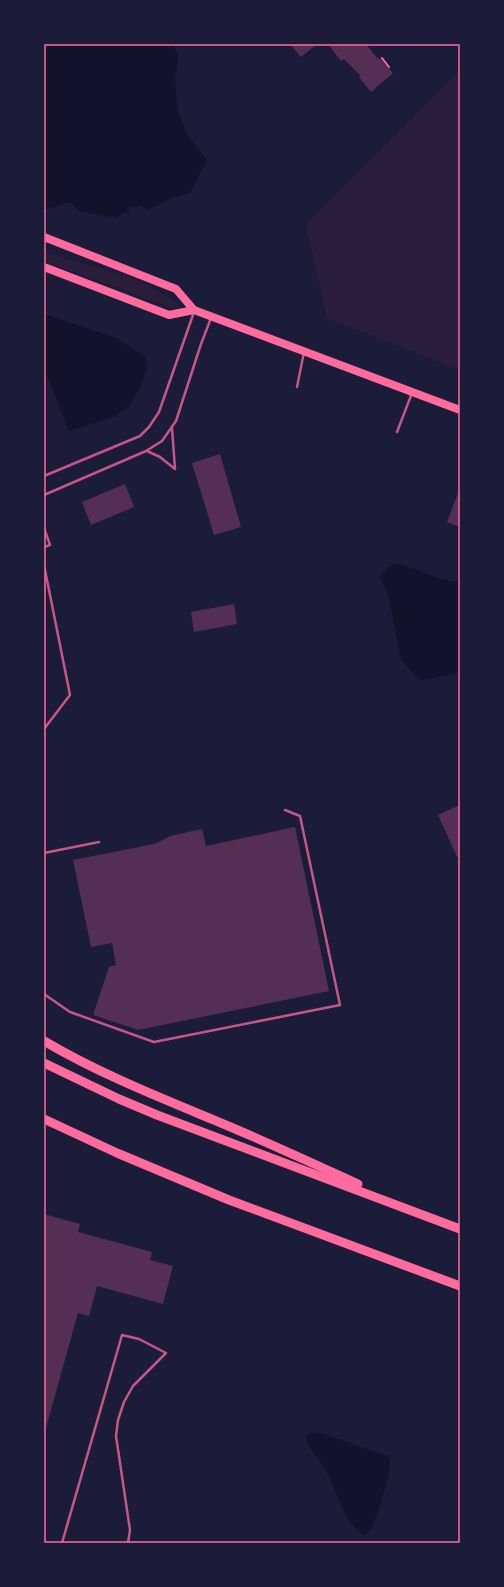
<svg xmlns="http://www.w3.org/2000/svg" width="504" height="1587" viewBox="0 0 504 1587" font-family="Lato,sans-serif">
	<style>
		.green { fill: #2a1e3b }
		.water { fill: #12122b }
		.building { fill: #542f53 }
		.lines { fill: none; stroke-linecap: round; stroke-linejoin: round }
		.path { stroke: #ff6b9d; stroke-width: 2 }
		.service { stroke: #c65784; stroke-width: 2.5 }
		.primary { stroke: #ff6b9d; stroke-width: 8 }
		.motorway { stroke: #ff6b9d; stroke-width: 9 }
		.neatline { fill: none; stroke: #ff6b9d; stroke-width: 1.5 }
	</style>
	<rect width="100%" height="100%" fill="#1b1b3a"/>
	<g class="green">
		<polygon points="460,70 460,370 327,318 306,225"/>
		<polygon points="44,252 130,277 149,286 178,304 180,309 170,307 44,261"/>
	</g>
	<g class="water">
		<polygon points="44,44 173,44 178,55 178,62 175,78 177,107 186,133 207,160 190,193 170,199 149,210 140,206 129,207 129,212 123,213 116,218 79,211 71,202 44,210"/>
		<polygon points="44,314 116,338 145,356 147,368 140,387 130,405 116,416 69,431 44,367"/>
		<path d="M 396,563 C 418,570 438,579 460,583 L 460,672 L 420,681 L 401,659 L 388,593 L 380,578 L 387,568 Z"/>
		<path d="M 310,1433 L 320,1433 L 388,1456 L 390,1461 L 390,1470 C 386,1484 376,1528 365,1535 C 347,1530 336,1490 328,1474 C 322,1462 311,1452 306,1440 L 307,1436 Z"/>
	</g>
	<g class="building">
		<polygon points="290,44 317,44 301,57"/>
		<polygon points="328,44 366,44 378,59 380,58 393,73 371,92 359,77 360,75 344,59 341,61"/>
		<polygon points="220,454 241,527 214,535 192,463"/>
		<polygon points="125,484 134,507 91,525 82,502"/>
		<polygon points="460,488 460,527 447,522"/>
		<polygon points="234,604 237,624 194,632 191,612"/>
		<polygon points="460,805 460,856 457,857 438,815"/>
		<polygon points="295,827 329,991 138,1030 93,1015 109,967 116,965 112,943 91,947 73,860 144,846 157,843 170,836 202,829 206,846"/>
		<polygon points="44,1214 80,1224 78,1232 152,1252 150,1260 173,1266 163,1304 97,1286 89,1316 78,1313 44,1435"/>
	</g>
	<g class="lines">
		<polyline class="path" points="382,58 389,67"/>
		<g class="service">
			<polyline points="297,387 304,352"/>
			<polyline points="397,432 412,393"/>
			<polyline points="147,451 160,457 175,469 172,428"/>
			<polyline points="44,476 140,436 149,427 159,412 194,312"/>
			<polyline points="44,495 146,451 162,441 176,421 201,344 211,318"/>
			<polyline points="44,528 50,545 44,547"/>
			<polyline points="44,565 70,695 44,729"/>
			<polyline points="44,853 99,842"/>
			<polyline points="44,994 70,1012 154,1042 340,1005 300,816 285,810"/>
			<polyline points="62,1543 122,1335 139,1339 166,1353 133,1386 124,1402 118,1420 116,1436 130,1530 128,1543"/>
		</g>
		<g class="primary">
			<polyline points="44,237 176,289 194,310 460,410"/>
			<polyline points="44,267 169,315 194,310"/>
		</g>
		<g class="motorway">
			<path d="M 44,1041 C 100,1074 161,1098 221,1123 C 267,1142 312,1163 358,1184"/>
			<polyline points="44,1063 119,1099 157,1115 460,1229"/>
			<polyline points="44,1119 117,1153 229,1200 460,1286"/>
		</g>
	</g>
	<rect width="504" height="1587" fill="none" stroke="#1b1b3a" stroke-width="90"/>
	<rect x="45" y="45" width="414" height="1497" class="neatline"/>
</svg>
